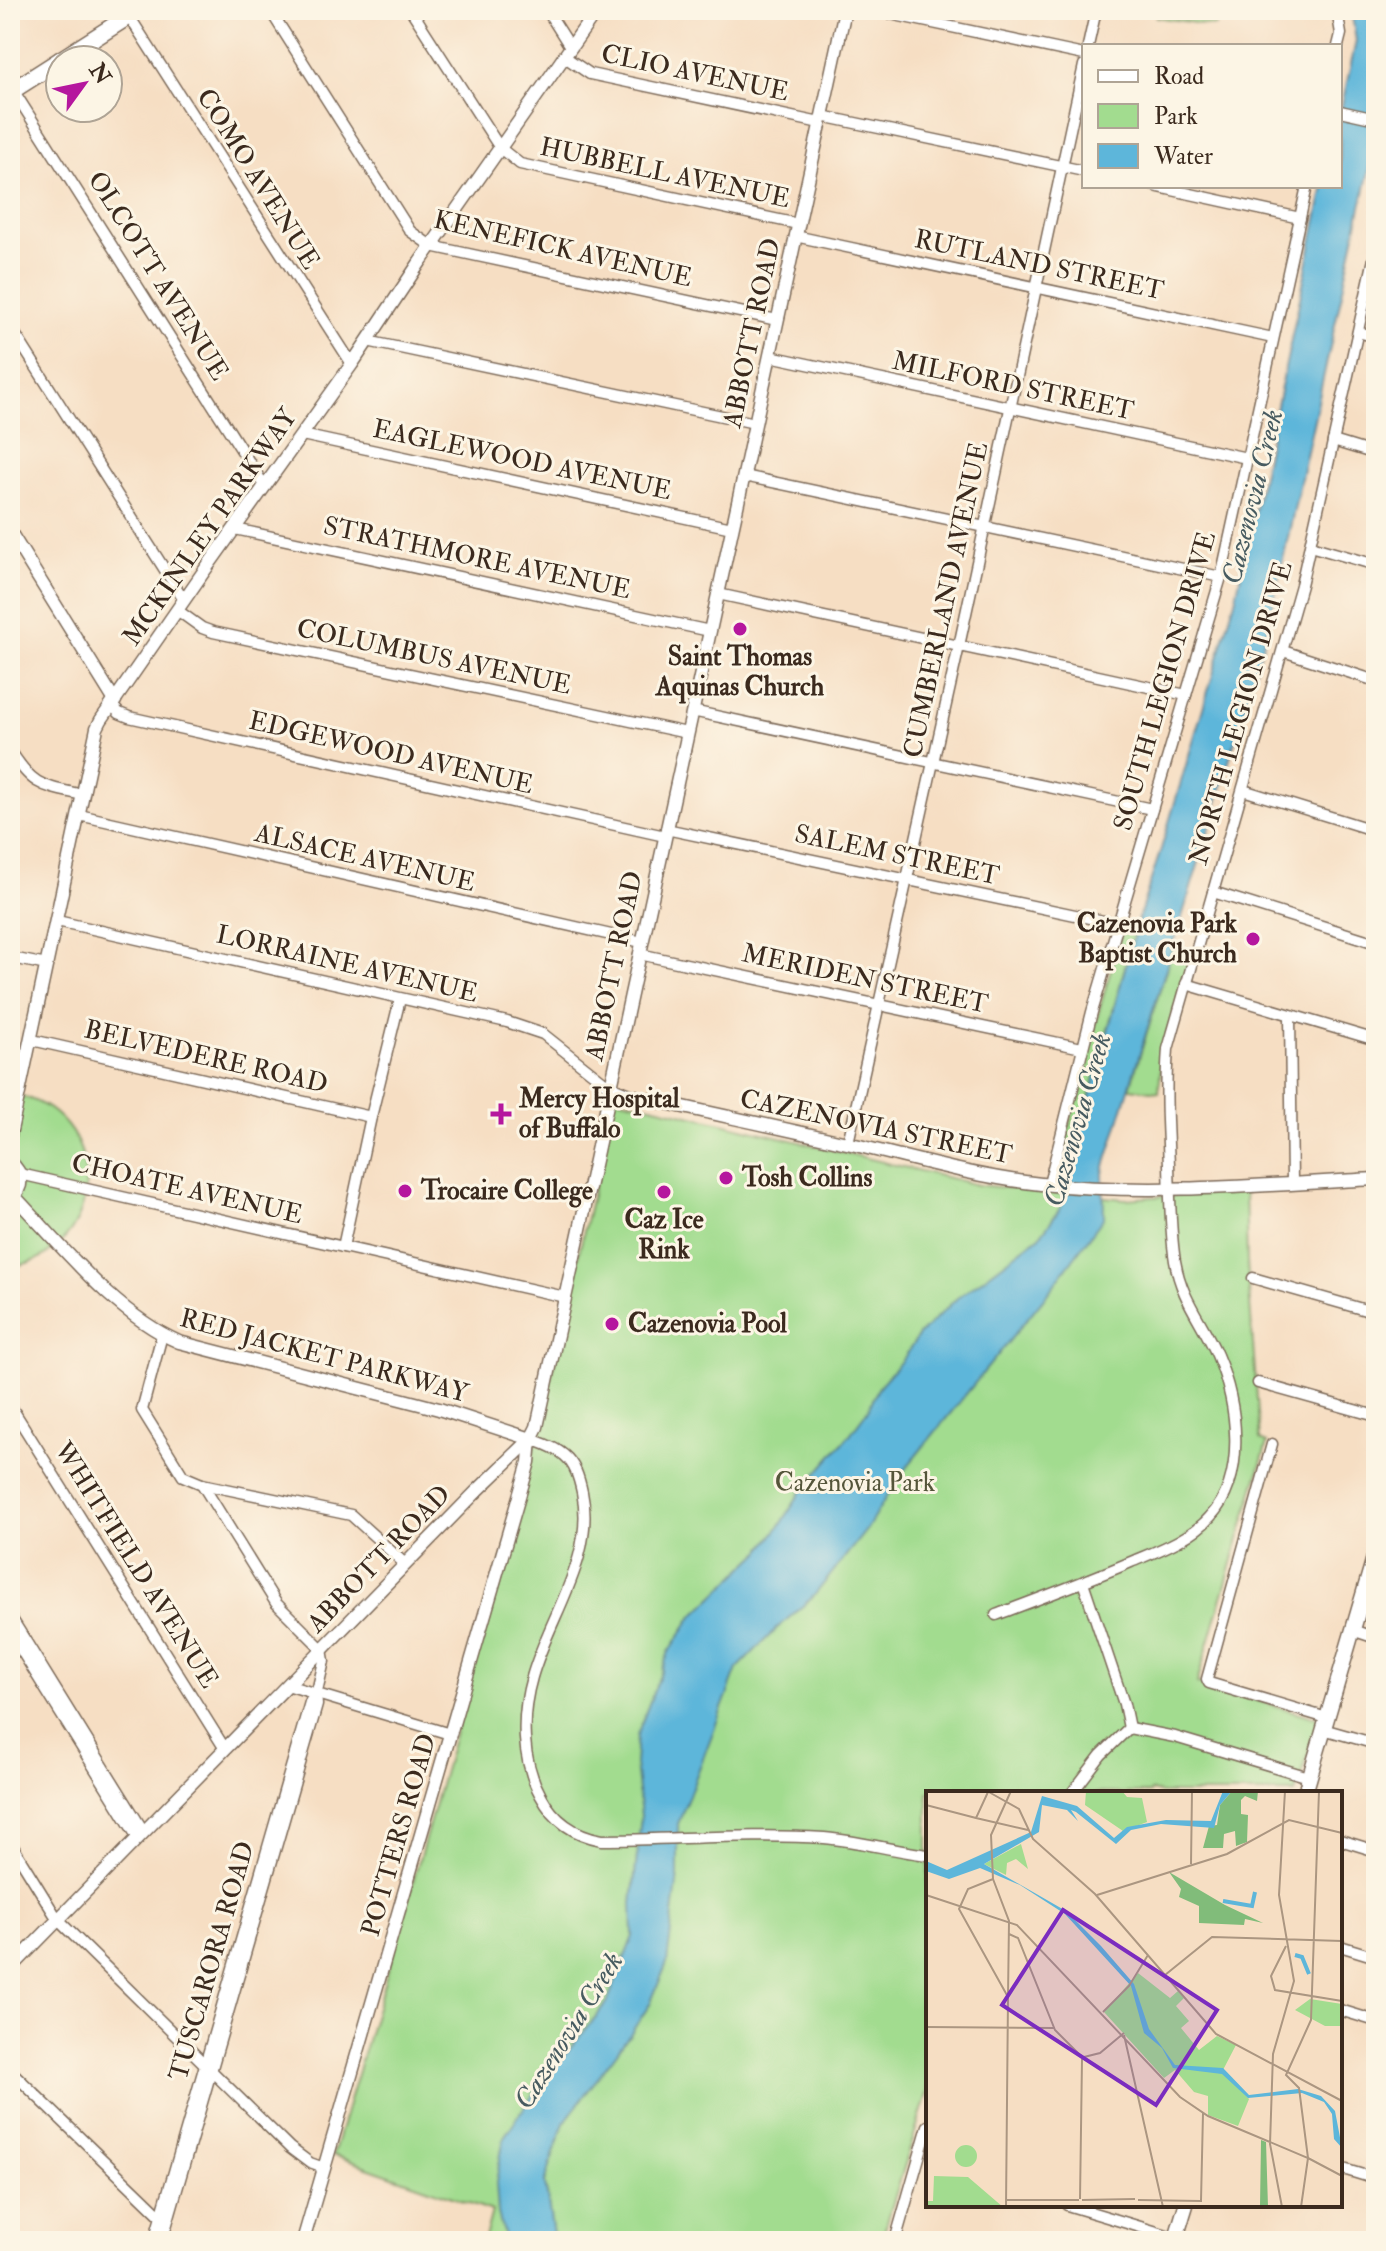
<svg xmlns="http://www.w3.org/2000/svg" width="1386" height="2251" viewBox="0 0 1386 2251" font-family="'IM FELL Double Pica',serif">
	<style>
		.green { fill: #a2dc8f; stroke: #6e8356; stroke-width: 2 }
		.water { fill: #5db6da; stroke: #4c707c; stroke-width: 2 }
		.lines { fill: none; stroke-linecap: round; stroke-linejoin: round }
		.minor-casing { stroke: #7c6958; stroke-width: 13 }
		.tertiary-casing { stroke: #7c6958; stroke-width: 15 }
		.secondary-casing { stroke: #7c6958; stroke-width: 17 }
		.primary-casing { stroke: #7c6958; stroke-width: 19 }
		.minor { stroke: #fff; stroke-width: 10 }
		.tertiary { stroke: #fff; stroke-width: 12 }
		.secondary { stroke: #fff; stroke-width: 14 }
		.primary { stroke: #fff; stroke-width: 16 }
		.poi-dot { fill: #b5179e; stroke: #fcf5e5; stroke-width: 3 }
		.labels { text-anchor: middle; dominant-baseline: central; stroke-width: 6; stroke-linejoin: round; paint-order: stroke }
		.street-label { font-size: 26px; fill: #3b2a1e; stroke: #fcf5e5 }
		.poi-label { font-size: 26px; font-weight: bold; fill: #3b2a1e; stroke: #fcf5e5; text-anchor: start }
		.park-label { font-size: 26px; fill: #55563a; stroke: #fcf5e5 }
		.water-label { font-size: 28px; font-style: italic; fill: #475b60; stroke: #fcf5e5 }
		.inset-river { fill: none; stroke: #5db6da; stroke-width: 4 }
		.inset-road { fill: none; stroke: #ab9681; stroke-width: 2 }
		.view { fill: #7b2cbf; fill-opacity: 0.15; stroke: #7b2cbf; stroke-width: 4 }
		.inset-edge { fill: none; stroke: #3b2a1e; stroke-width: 4 }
	</style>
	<rect width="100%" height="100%" fill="#fcf5e5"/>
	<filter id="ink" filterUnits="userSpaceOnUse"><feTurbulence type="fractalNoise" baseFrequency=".0125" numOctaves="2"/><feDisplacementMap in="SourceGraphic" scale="16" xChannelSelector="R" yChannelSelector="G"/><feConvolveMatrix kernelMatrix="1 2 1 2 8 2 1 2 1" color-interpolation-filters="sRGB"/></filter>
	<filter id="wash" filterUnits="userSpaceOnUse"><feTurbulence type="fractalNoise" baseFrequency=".006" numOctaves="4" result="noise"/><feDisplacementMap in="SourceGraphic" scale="32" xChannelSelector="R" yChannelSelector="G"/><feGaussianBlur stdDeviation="1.8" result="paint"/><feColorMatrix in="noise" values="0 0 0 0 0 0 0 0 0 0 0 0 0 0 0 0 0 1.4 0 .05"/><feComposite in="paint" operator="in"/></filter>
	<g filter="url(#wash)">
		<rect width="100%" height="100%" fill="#f6dec3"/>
		<g class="green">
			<polygon points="1158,10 1219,10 1215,26 1156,17"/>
			<polygon points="1122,930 1134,934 1069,1172 1058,1170 1086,1057"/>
			<polygon points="1173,947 1192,954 1162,1049 1159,1092 1130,1088"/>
			<path d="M 10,1094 C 111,1109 111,1253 10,1267 Z"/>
			<polygon points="614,1097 978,1185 1125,1199 1245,1190 1247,1262 1260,1440 1267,1443 1197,1683 1320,1719 1295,1793 1161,1793 1151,1791 1150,1793 928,1793 928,2091 881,2241 484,2241 492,2211 333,2155 396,1943 540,1427"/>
		</g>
		<polygon class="water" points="1351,10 1376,10 1376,139 1269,623 1211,823 1103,1173 1104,1217 1048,1293 897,1479 867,1529 813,1597 776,1629 737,1669 678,1824 678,1875 667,1963 650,2004 631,2033 564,2123 553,2156 545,2183 554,2241 505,2241 498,2213 496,2182 504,2137 537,2089 607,2003 633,1936 632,1904 641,1816 635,1764 637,1735 669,1652 693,1616 760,1552 782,1523 802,1490 848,1437 868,1410 879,1386 904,1358 919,1335 956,1299 1040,1236 1062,1206 1071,1166 1139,917 1161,849 1236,597 1324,186 1340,186 1340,114 1356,41"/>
	</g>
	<g filter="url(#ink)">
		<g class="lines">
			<g class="minor-casing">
				<g id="minor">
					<polyline points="270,10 410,231 431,246 777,320"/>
					<polyline points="411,10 500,148 520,164 798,224"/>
					<polyline points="547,10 571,48"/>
					<polyline points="871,10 1084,55"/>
					<polyline points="1337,10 1341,34 1338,46"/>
					<polyline points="129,16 352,364"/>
					<polyline points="1088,46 1096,10"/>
					<polyline points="565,57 590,74 820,123"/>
					<polyline points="13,90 265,487"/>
					<polyline points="1340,111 1376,119"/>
					<polyline points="822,116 1084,171"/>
					<polyline points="1154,186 1300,218"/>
					<polyline points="795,236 1273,338"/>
					<polyline points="10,326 184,600"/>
					<polyline points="1358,332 1376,337"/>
					<polyline points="367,341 755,423"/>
					<polyline points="770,356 1247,458"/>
					<polyline points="302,435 732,528"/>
					<polyline points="1333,441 1376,454"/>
					<polyline points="744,476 1221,577"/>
					<polyline points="235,529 710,631"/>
					<polyline points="1310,546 1376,565"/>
					<polyline points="718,594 1186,695"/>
					<polyline points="177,610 202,628 213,632 687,733"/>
					<polyline points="1283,651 1376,681"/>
					<polyline points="112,705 119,713 129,717 665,836"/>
					<polyline points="692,711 1152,809"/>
					<path d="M 10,750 C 33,787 42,786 83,795"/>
					<polyline points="1243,790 1376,831"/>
					<polyline points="79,815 642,942"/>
					<polyline points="666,829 1118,924"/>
					<polyline points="1213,892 1376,943"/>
					<polyline points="57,921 507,1022 543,1034 610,1087"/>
					<polyline points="639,954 1082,1048"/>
					<polyline points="10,955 17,959 47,965"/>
					<polyline points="1186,984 1376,1040"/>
					<polyline points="1290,1015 1292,1183"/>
					<polyline points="32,1040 371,1117"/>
					<polyline points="848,1143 959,646 1084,65"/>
					<polyline points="20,1174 565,1297"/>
					<polyline points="1049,1184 1092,1012 1221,577 1307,186"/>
					<polyline points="343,1247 371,1117 400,999"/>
					<polyline points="1253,1278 1376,1313"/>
					<polyline points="1258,1383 1376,1416"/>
					<polyline points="10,1405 225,1749"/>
					<path d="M 531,1439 C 542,1443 555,1447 564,1455 C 575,1464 579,1478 582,1492 C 596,1558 549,1616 532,1677 C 521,1715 521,1760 541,1796 C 554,1821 574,1835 602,1840 C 676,1840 750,1833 824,1838 C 860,1841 893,1851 928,1855"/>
					<polyline points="1272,1444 1207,1679 1209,1683 1327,1718"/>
					<polyline points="202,1484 351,1515 405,1564"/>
					<polyline points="1083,1582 1124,1704 1129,1728"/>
					<path d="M 996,1615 C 1041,1598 1087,1581 1131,1562 C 1157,1551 1191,1539 1210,1517 C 1248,1476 1237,1402 1217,1355 C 1203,1322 1181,1299 1175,1261 C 1170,1230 1170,1197 1169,1164 C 1167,1126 1165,1088 1168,1049 L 1301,585 L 1376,250"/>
					<polyline points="10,1616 144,1832"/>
					<polyline points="1352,1630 1376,1638"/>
					<polyline points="10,1632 138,1838"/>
					<polyline points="287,1685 450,1734"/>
					<polyline points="1129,1728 1175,1737 1309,1777"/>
					<polyline points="1323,1729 1376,1744"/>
					<polyline points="1072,1793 1101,1755 1129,1728"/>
					<polyline points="1340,1840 1376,1851"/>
					<polyline points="10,1842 58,1920 290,2148 310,2163 324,2168"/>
					<polyline points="1340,1946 1376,1957"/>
					<polyline points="1340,2010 1376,2021"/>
					<polyline points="10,2070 164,2219"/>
					<polyline points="1340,2168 1376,2179"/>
					<polyline points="1067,2205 1187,2241"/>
					<polyline points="154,2241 310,1702 316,1694 318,1687 324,1661 322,1649 276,1603 202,1484 183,1476 142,1410 162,1335"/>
					<polyline points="162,2241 317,1705 316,1694"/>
					<polyline points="895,2241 928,2126"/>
				</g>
			</g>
			<g class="tertiary-casing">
				<g id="tertiary">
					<polyline points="10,532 115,701"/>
					<path d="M 610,1087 L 630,1095 C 704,1112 778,1127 851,1144 C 914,1159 976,1177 1041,1184 C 1152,1195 1265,1185 1376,1179"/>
					<polyline points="10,1135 97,728 101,720 202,574 352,364 420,262 597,10"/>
					<path d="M 10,1162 C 24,1173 24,1188 10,1199"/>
					<path d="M 14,1196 C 62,1246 115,1314 179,1342 L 439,1409 L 531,1439"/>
					<polyline points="10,1969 476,1492 531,1439 537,1427 845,10"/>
					<polyline points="303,2241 529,1462 531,1439"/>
				</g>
			</g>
			<g class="secondary-casing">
				<g id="secondary">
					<polyline points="1305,1793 1376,1551"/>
					<polyline points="1175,2241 1186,2205"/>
				</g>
			</g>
			<g class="primary-casing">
				<g id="primary">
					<polyline points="60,60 129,16 132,10"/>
					<polyline points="10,92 60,60"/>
				</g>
			</g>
			<use href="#minor" class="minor"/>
			<use href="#tertiary" class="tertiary"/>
			<use href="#secondary" class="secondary"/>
			<use href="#primary" class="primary"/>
		</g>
	</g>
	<g class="poi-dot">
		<circle cx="740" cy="629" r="8"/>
		<circle cx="1253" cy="939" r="8"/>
		<path d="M497 1102h8v8h8v8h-8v8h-8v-8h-8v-8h8z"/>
		<circle cx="726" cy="1178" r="8"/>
		<circle cx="405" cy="1191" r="8"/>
		<circle cx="664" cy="1192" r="8"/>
		<circle cx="612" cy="1324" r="8"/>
	</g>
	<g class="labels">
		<g class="street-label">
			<text transform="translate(695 73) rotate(12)">CLIO AVENUE</text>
			<text transform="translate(665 173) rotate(12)">HUBBELL AVENUE</text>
			<text transform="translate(258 179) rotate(58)">COMO AVENUE</text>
			<text transform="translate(563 249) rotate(13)">KENEFICK AVENUE</text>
			<text transform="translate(1039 265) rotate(12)">RUTLAND STREET</text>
			<text transform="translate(158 276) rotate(58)">OLCOTT AVENUE</text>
			<text transform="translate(752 333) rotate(-78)">ABBOTT ROAD</text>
			<text transform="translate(1013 386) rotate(12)">MILFORD STREET</text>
			<text transform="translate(522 460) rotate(12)">EAGLEWOOD AVENUE</text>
			<text transform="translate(210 527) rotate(-55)">MCKINLEY PARKWAY</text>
			<text transform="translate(477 558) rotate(12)">STRATHMORE AVENUE</text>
			<text transform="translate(946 600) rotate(-78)">CUMBERLAND AVENUE</text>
			<text transform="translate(434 657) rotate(12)">COLUMBUS AVENUE</text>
			<text transform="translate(1165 681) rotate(-74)">SOUTH LEGION DRIVE</text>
			<text transform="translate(1241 713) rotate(-74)">NORTH LEGION DRIVE</text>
			<text transform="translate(391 753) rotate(13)">EDGEWOOD AVENUE</text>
			<text transform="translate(897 855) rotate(12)">SALEM STREET</text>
			<text transform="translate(365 858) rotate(13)">ALSACE AVENUE</text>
			<text transform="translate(347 964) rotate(13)">LORRAINE AVENUE</text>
			<text transform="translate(614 966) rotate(-78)">ABBOTT ROAD</text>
			<text transform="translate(865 979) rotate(12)">MERIDEN STREET</text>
			<text transform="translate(206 1057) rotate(13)">BELVEDERE ROAD</text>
			<text transform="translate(876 1127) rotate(12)">CAZENOVIA STREET</text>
			<text transform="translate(187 1189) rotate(13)">CHOATE AVENUE</text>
			<text transform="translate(324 1356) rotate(15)">RED JACKET PARKWAY</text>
			<text transform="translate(379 1559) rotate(-46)">ABBOTT ROAD</text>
			<text transform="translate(136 1565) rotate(58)">WHITFIELD AVENUE</text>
			<text transform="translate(399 1835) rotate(-74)">POTTERS ROAD</text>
			<text transform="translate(212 1961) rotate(-74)">TUSCARORA ROAD</text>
		</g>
		<g class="poi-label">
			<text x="740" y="657" text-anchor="middle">Saint Thomas<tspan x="740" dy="30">Aquinas Church</tspan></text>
			<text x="1237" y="924" text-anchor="end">Cazenovia Park<tspan x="1237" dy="30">Baptist Church</tspan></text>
			<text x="519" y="1099">Mercy Hospital<tspan x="519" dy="30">of Buffalo</tspan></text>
			<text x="742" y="1178">Tosh Collins</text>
			<text x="421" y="1191">Trocaire College</text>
			<text x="664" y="1220" text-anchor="middle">Caz Ice<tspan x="664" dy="30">Rink</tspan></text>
			<text x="628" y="1324">Cazenovia Pool</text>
		</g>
		<g class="park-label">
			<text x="855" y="1483">Cazenovia Park</text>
		</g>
		<g class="water-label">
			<text transform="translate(1253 497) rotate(-76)">Cazenovia Creek</text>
			<text transform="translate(1078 1120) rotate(-74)">Cazenovia Creek</text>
			<text transform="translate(569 2031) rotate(-58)">Cazenovia Creek</text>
		</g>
	</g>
	<g transform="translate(926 1791)">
		<rect width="416" height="416" fill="#f6dec3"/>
		<path d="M 160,0 L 196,0 L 201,6 L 216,7 L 221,31 L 197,40 L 159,14 ZM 95,53 L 102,78 L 90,68 L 81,72 L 80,84 L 58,73 ZM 212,182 L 244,207 L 252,200 L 258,207 L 250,215 L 263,230 L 255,237 L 273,259 L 291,245 L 310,254 L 297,279 L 323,308 L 312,335 L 282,324 L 282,305 L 268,301 L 249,279 L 238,287 L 178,221 ZM 384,208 L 416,213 L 416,235 L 399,235 L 369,219 ZM29 365a11 11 0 1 1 22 0a11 11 0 1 1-22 0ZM 8,385 L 42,386 L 77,416 L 0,416 L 0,410 L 7,410 Z" fill="#a2dc8f"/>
		<path d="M 306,0 L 332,0 L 331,10 L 319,5 L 315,9 L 315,23 L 322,24 L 321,51 L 310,55 L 309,40 L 298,43 L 297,57 L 277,57 L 283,35 L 291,34 L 294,14 ZM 243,81 L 299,114 L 337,132 L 319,128 L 318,134 L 273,132 L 273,115 L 253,106 L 255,98 ZM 335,349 L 340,351 L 342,416 L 334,416 Z" fill="#81bc7a"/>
		<path d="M 297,0 L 306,0 L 294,14 L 288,37 L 235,33 L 205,39 L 190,53 L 150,21 L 145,19 L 152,30 L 141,19 L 116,14 L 113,41 L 58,73 L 140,120 L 175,155 L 208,193 L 223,238 L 249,274 L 297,277 L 323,304 L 372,298 L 395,305 L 409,320 L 416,357 L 408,348 L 406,323 L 398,311 L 376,302 L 322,307 L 296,283 L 247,277 L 236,257 L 218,242 L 205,195 L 139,123 L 94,94 L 54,77 L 23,88 L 0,80 L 0,70 L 21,79 L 105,41 L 116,5 L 151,15 L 188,47 L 201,36 L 240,29 L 285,30 Z" fill="#5db6da"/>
		<path class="inset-river" d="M 297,110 L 326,115 L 329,101M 369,164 L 376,166 L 383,183"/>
		<path class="inset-road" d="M 61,0 L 93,18 L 107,48 L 169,103 L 290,243 L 416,310M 393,0 L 385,229 L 360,284 L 373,297 L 382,367 L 416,385M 62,1 L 50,27 L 102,39M 0,14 L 50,27M 265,73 L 266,0M 67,88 L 83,130 L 82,206M 0,104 L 91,134 L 254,306 L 282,325 L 382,367 L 375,416M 171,104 L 301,63 L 363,29 L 416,42M 83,143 L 92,147 L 129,239 L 155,265M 360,155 L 345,185 L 349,199 L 416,210M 239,184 L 286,146 L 416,150M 177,221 L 203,195 L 222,164M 0,236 L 129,237M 198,244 L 237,416M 158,266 L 174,262 L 198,242M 154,408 L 156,268M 80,409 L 153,409M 156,409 L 209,408M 212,409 L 275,410 L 277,322M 80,416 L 82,206 L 33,118 L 42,98 L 67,88 L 65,44 L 85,0M 356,416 L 344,353 L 347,263 L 368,190 L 353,104 L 359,0"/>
		<path class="view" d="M 137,119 L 291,219 L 230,314 L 76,214 Z"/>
		<rect width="416" height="416" class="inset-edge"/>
	</g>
	<rect width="1386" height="2251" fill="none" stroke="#fcf5e5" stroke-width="40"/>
	<rect x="1082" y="44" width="260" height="144" fill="#fcf5e5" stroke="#afa495" stroke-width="2"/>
	<rect x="1098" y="70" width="40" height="12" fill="#ffffff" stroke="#afa495" stroke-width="2"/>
	<text x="1154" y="84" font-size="24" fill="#3b2a1e">Road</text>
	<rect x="1098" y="104" width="40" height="24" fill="#a2dc8f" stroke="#afa495" stroke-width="2"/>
	<text x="1154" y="124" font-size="24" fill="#3b2a1e">Park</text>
	<rect x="1098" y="144" width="40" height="24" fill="#5db6da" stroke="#afa495" stroke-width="2"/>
	<text x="1154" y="164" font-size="24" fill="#3b2a1e">Water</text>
	<g transform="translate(84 84) rotate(57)"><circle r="38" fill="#fcf5e5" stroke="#afa495" stroke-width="2"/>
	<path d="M0-6L14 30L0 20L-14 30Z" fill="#b5179e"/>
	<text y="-12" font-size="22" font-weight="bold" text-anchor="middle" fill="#3b2a1e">N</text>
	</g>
</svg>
